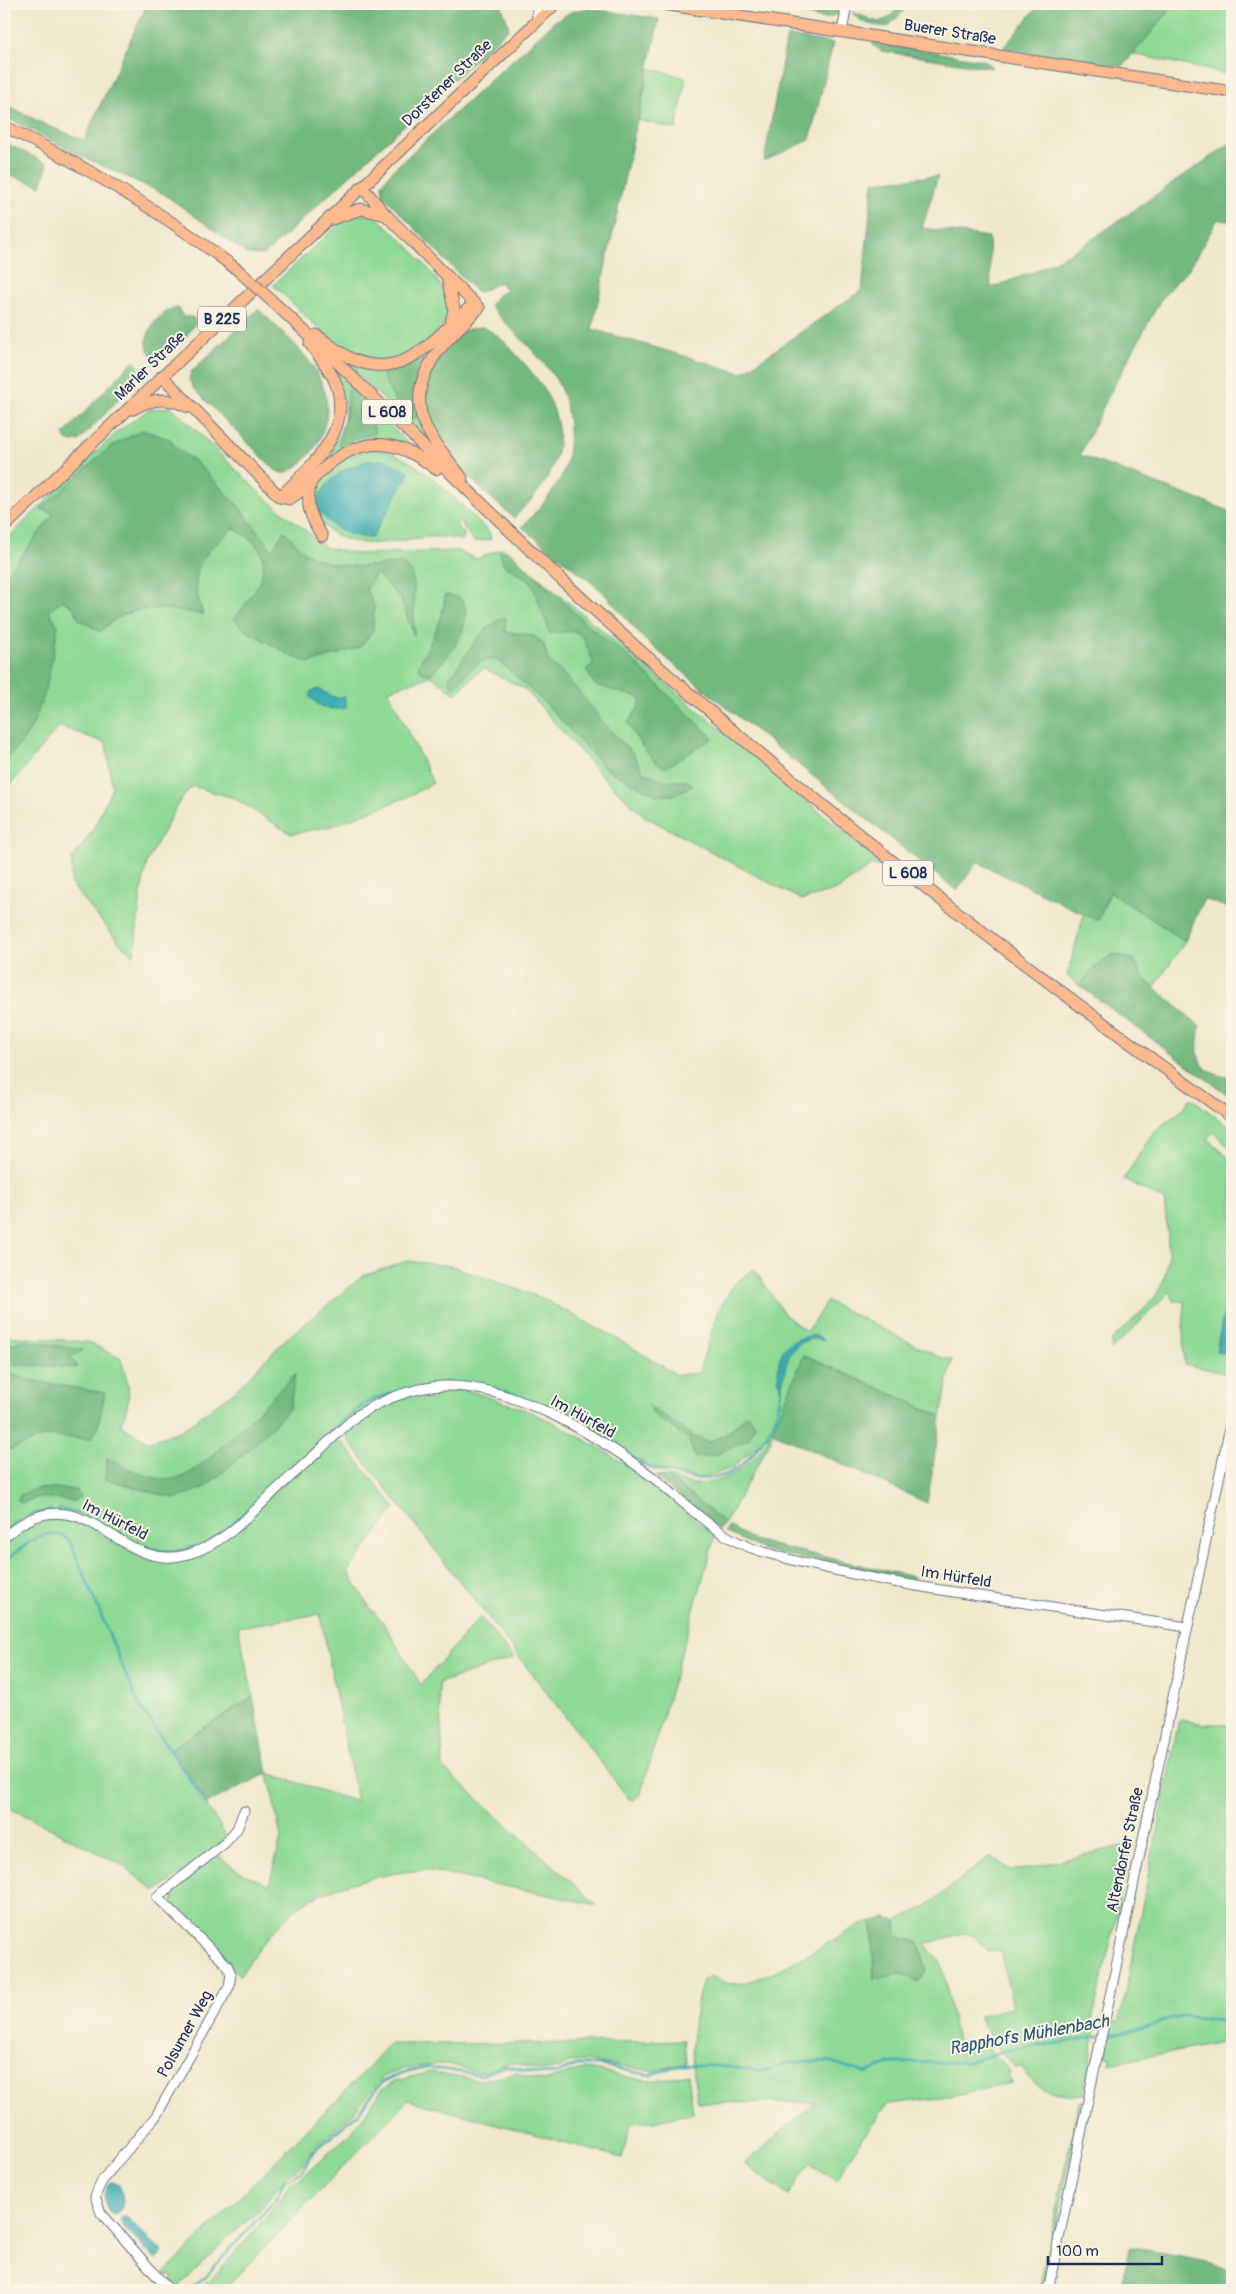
<svg xmlns="http://www.w3.org/2000/svg" width="1236" height="2294" viewBox="0 0 1236 2294" font-family="Pangolin,sans-serif">
	<style>
		.green { fill: #8ed995; stroke: #54847a; fill-rule: evenodd }
		.forest { fill: #72b97e; stroke: #46746e }
		.water { fill: #39abb2; stroke: #2a6d88 }
		.lines { fill: none; stroke-linecap: round; stroke-linejoin: round }
		.stream { stroke: #39abb2; stroke-width: 2.5 }
		.minor-casing { stroke: #667084; stroke-width: 11 }
		.major-casing { stroke: #667084; stroke-width: 13 }
		.minor { stroke: #fff; stroke-width: 9 }
		.major { stroke: #fcba8e; stroke-width: 11 }
		.major-bridge-casing { stroke: #667084; stroke-width: 13; stroke-linecap: butt }
		.major-bridge { stroke: #fcba8e; stroke-width: 11 }
		.labels { text-anchor: middle; dominant-baseline: central; stroke-width: 4; stroke-linejoin: round; paint-order: stroke }
		.shield { fill: #fcf5e5; stroke: #5e6a86; stroke-width: 1 }
		.shield-label { font-size: 15px; font-weight: bold; fill: #1b2f5e }
		.street-label { font-size: 16px; fill: #1b2f5e; stroke: #fcf5e5 }
		.water-label { font-size: 18px; font-style: italic; fill: #265a7b; stroke: #fcf5e5 }
	</style>
	<rect width="100%" height="100%" fill="#fcf5e5"/>
	<filter id="ink" filterUnits="userSpaceOnUse"><feTurbulence type="fractalNoise" baseFrequency=".02" numOctaves="2"/><feDisplacementMap in="SourceGraphic" scale="10" xChannelSelector="R" yChannelSelector="G"/><feConvolveMatrix kernelMatrix="1 2 1 2 8 2 1 2 1" color-interpolation-filters="sRGB"/></filter>
	<filter id="wash" filterUnits="userSpaceOnUse"><feTurbulence type="fractalNoise" baseFrequency=".0096" numOctaves="4" result="noise"/><feDisplacementMap in="SourceGraphic" scale="20" xChannelSelector="R" yChannelSelector="G"/><feGaussianBlur stdDeviation="1.12" result="paint"/><feColorMatrix in="noise" values="0 0 0 0 0 0 0 0 0 0 0 0 0 0 0 0 0 1.4 0 .05"/><feComposite in="paint" operator="in"/></filter>
	<g filter="url(#wash)">
		<rect width="100%" height="100%" fill="#f0e8cb"/>
		<g class="green">
			<polygon points="1175,4 1232,4 1232,75 1133,54"/>
			<polygon points="649,68 686,78 676,129 638,120"/>
			<path d="M 372,214 C 393,230 443,277 448,303 C 449,309 449,316 446,321 C 438,335 410,356 395,359 C 381,362 367,359 354,353 C 330,344 294,303 273,285 L 348,216 Z"/>
			<polygon points="439,342 421,373 436,453 344,360 382,369"/>
			<path d="M 334,371 L 340,375 L 413,448 C 405,448 395,441 387,440 C 362,435 340,448 321,463 C 347,428 352,411 334,371 Z"/>
			<polygon points="172,407 263,496 327,548 359,554 457,551 477,559 503,548 886,867 872,865 837,890 802,900 644,816 603,777 525,689 483,668 455,694 431,676 388,690 433,783 407,797 332,826 291,834 234,798 192,786 179,802 147,862 141,893 134,955 122,946 71,884 72,859 93,830 112,788 106,743 59,726 4,793 4,542 117,432 150,409"/>
			<path d="M 372,448 C 420,455 455,501 489,532 L 491,539 L 474,542 L 460,521 L 456,525 L 464,533 L 464,538 L 461,540 C 451,538 440,536 430,537 C 394,539 355,555 324,526 C 315,517 311,508 313,496 C 318,466 348,457 372,448 Z"/>
			<path d="M 1110,892 L 1185,941 L 1154,988 L 1142,977 L 1134,960 L 1115,954 C 1099,961 1090,971 1080,986 L 1067,976 L 1084,914 L 1098,921 Z"/>
			<path d="M 1191,1098 L 1232,1129 L 1232,1150 L 1213,1132 L 1207,1139 L 1227,1156 L 1232,1164 L 1232,1357 L 1228,1374 L 1184,1364 L 1183,1328 L 1185,1302 L 1173,1301 L 1171,1291 L 1111,1350 L 1112,1340 C 1125,1327 1150,1306 1158,1292 C 1174,1264 1167,1230 1164,1200 L 1124,1179 L 1153,1132 L 1181,1111 Z"/>
			<path d="M 407,1261 L 452,1266 L 542,1298 L 626,1344 L 677,1375 L 698,1373 L 719,1310 L 733,1285 L 754,1269 L 785,1315 L 807,1332 L 827,1301 L 939,1357 L 952,1360 L 941,1416 L 804,1355 L 772,1432 L 771,1440 L 725,1523 L 668,1477 C 676,1479 685,1483 694,1484 C 727,1485 757,1463 770,1434 L 732,1468 L 704,1478 L 679,1476 L 650,1469 L 536,1405 L 483,1386 L 441,1383 L 377,1400 L 244,1516 L 208,1543 L 184,1552 L 155,1553 L 133,1546 L 100,1525 L 51,1511 L 4,1533 L 4,1336 L 88,1342 L 120,1358 C 130,1384 133,1399 120,1425 L 149,1442 L 182,1430 L 234,1392 L 286,1339 L 363,1276 Z"/>
			<path d="M 433,1389 L 468,1390 L 523,1409 L 553,1422 L 603,1450 L 650,1481 L 715,1536 L 641,1793 L 634,1800 L 629,1799 L 485,1613 L 347,1439 L 347,1428 C 373,1405 400,1398 433,1389 Z"/>
			<path d="M 335,1440 L 341,1441 L 345,1445 L 395,1508 L 348,1572 L 370,1608 L 382,1621 L 421,1685 L 480,1617 L 514,1658 L 439,1683 L 443,1768 L 597,1905 L 426,1870 C 387,1872 322,1886 292,1912 C 272,1930 256,1953 240,1975 L 170,1908 L 176,1888 L 188,1879 L 183,1873 L 155,1892 L 124,1866 L 24,1815 L 4,1806 L 4,1540 C 17,1530 31,1520 48,1517 C 102,1506 129,1583 201,1554 ZM 320,1614 L 357,1802 L 268,1773 L 281,1838 L 269,1885 L 240,1872 L 212,1851 L 227,1837 L 170,1749 L 253,1697 L 238,1627 Z"/>
			<polygon points="1179,1720 1206,1724 1232,1724 1232,2040 1109,2064 1110,2057 1105,2056 1112,2022 1119,2022 1122,2008"/>
			<path d="M 1130,1844 L 1114,1928 L 1091,2024 L 1096,2024 L 1084,2094 C 1059,2096 1033,2091 1022,2067 L 1015,2068 L 993,2042 L 979,2016 L 1013,2007 L 1000,1950 L 988,1951 L 974,1936 L 964,1933 L 925,1944 L 942,1964 L 957,2042 L 960,2047 L 989,2048 L 1009,2071 L 1008,2075 L 1012,2083 L 941,2098 L 888,2104 L 865,2134 L 836,2180 L 809,2164 L 788,2195 L 744,2164 L 816,2102 L 698,2103 C 690,2057 689,2025 703,1980 L 711,1976 C 718,1979 726,1984 733,1984 C 766,1983 830,1941 861,1924 L 872,1921 L 874,1979 L 896,1936 L 896,1921 L 927,1906 L 990,1856 L 1010,1870 L 1021,1870 Z"/>
			<polygon points="684,2040 686,2063 652,2071 586,2061 571,2062 559,2068 541,2071 515,2063 504,2064 485,2072 478,2072 448,2064 435,2064 403,2069 383,2077 352,2114 313,2149 302,2165 287,2176 256,2214 235,2230 176,2290 167,2283 173,2279 171,2275 162,2276 365,2071 389,2044 582,2043"/>
			<path d="M 582,2069 C 606,2070 639,2082 660,2080 C 669,2079 679,2076 688,2074 L 693,2113 L 652,2122 L 631,2123 L 622,2158 L 408,2100 L 223,2290 L 198,2290 L 217,2273 L 256,2229 L 282,2198 L 290,2183 L 300,2179 L 353,2131 L 382,2089 L 396,2081 L 430,2072 L 481,2080 L 516,2073 L 544,2081 Z"/>
			<polygon points="1079,2102 1082,2102 1043,2290 1039,2290"/>
		</g>
		<g class="forest">
			<polygon points="147,4 501,4 509,28 264,255 247,254 164,194 79,155 4,116 4,104 48,126 84,140"/>
			<path d="M 770,4 C 792,4 819,0 839,12 C 836,14 832,17 828,18 C 821,21 781,6 770,4 Z"/>
			<path d="M 901,4 L 910,4 L 889,26 C 875,27 861,24 852,12 L 878,22 L 889,18 Z"/>
			<polygon points="1040,4 1175,4 1122,67 1003,48"/>
			<path d="M 586,8 L 659,19 L 592,329 L 742,373 L 862,290 L 873,182 L 938,176 L 922,228 L 989,237 L 991,288 L 1036,271 L 1081,247 L 1232,142 L 1232,222 L 1218,219 L 1188,270 L 1171,287 L 1160,301 L 1110,393 L 1080,455 L 1232,512 L 1232,909 L 1204,899 L 1185,941 L 1110,892 L 1098,921 L 977,862 L 957,891 L 701,687 L 645,640 L 602,591 L 522,527 C 536,511 553,495 562,475 C 574,449 571,402 555,378 C 537,352 512,330 490,307 C 494,299 497,293 507,291 L 500,282 L 480,292 L 474,290 L 383,195 L 382,184 L 393,170 L 555,21 L 571,12 Z"/>
			<polygon points="787,36 833,43 810,140 764,161"/>
			<polygon points="877,42 986,61 992,68 881,51 872,44"/>
			<polygon points="4,142 48,164 41,186 4,173"/>
			<path d="M 178,308 L 183,317 L 193,317 L 195,322 C 188,337 170,356 153,357 C 136,340 158,310 178,308 Z"/>
			<path d="M 258,309 C 294,344 344,381 321,436 C 315,452 300,467 284,474 L 275,470 L 193,388 L 189,379 L 191,372 Z"/>
			<path d="M 482,327 C 499,333 511,349 523,362 C 557,400 573,440 542,486 C 534,498 523,508 514,518 C 480,488 413,434 426,383 C 429,372 435,364 441,356 C 453,338 460,328 482,327 Z"/>
			<path d="M 420,357 L 425,363 L 418,417 L 411,419 C 400,411 382,382 382,369 Z"/>
			<polygon points="133,361 138,365 139,375 133,384 79,441 72,442 65,439 64,434"/>
			<path d="M 348,389 C 363,398 370,415 375,431 L 373,435 L 359,437 L 340,446 L 339,442 L 346,413 Z"/>
			<path d="M 142,430 L 170,439 L 176,448 L 197,463 L 240,508 L 272,550 L 284,531 C 290,536 295,543 300,548 C 324,570 371,568 400,563 L 411,571 L 414,584 L 414,635 L 400,598 L 376,573 L 366,590 L 374,605 L 373,631 L 360,647 L 310,663 L 291,656 L 244,629 L 234,619 C 248,601 277,567 256,545 C 250,538 241,533 234,528 C 200,556 187,570 203,614 C 163,609 131,600 100,632 L 79,619 L 74,608 L 62,600 L 49,611 L 58,626 C 52,657 47,698 32,726 C 25,740 14,751 4,763 L 4,578 L 54,514 L 41,509 L 110,447 Z"/>
			<path d="M 509,551 L 589,626 L 632,660 L 713,738 L 665,768 C 649,759 636,739 628,723 L 640,705 L 640,698 L 595,685 L 586,669 L 594,664 L 583,637 L 575,631 L 550,633 L 531,581 L 505,566 L 499,552 Z"/>
			<path d="M 445,595 C 449,596 454,596 457,597 C 473,605 463,633 456,644 C 450,655 439,665 431,674 L 423,673 L 418,667 C 429,644 444,620 445,595 Z"/>
			<path d="M 506,617 L 505,632 L 527,634 L 537,638 L 544,644 L 547,658 L 570,681 L 615,736 L 633,753 L 643,772 L 666,781 L 687,781 L 693,785 L 673,795 L 658,796 L 606,769 L 545,703 L 498,660 C 478,656 466,675 453,689 L 449,679 C 466,658 479,626 506,617 Z"/>
			<path d="M 1115,954 L 1134,960 L 1142,977 L 1200,1026 C 1194,1058 1198,1073 1232,1078 L 1232,1098 L 1080,986 C 1090,971 1099,961 1115,954 Z"/>
			<polygon points="23,1340 83,1350 70,1357 78,1368 4,1364 4,1347"/>
			<polygon points="804,1355 941,1416 927,1503 772,1432"/>
			<polygon points="4,1372 29,1380 105,1393 97,1431 90,1439 46,1436 4,1452"/>
			<path d="M 295,1374 L 290,1408 L 254,1445 L 207,1486 L 179,1498 L 174,1498 L 105,1479 L 107,1458 C 128,1468 155,1484 179,1478 C 201,1474 275,1393 295,1374 Z"/>
			<polygon points="647,1405 695,1437 709,1442 726,1434 748,1414 755,1424 749,1438 716,1455 695,1458 688,1438 657,1418"/>
			<polygon points="655,1476 668,1477 725,1523 719,1530"/>
			<polygon points="56,1488 76,1490 80,1496 74,1501 39,1497 22,1503 18,1501 20,1495 35,1489"/>
			<polygon points="728,1526 754,1540 776,1546 914,1577 913,1583 766,1551 725,1532"/>
			<polygon points="253,1697 268,1773 205,1804 170,1749"/>
			<polygon points="886,1918 896,1921 897,1936 919,1943 927,1972 918,1982 903,1974 874,1979 872,1921"/>
			<polygon points="1129,2247 1203,2260 1232,2271 1232,2290 1121,2290"/>
		</g>
		<g class="water">
			<path d="M 372,460 L 385,460 L 410,472 L 372,538 C 347,537 328,527 315,504 C 328,478 343,467 372,460 Z"/>
			<path d="M 318,689 L 336,698 L 344,696 L 347,708 C 332,711 319,708 310,697 L 311,691 Z"/>
			<polygon points="1230,1281 1232,1281 1232,1335 1229,1354 1216,1352"/>
			<path d="M 815,1335 L 825,1340 C 788,1333 785,1366 781,1392 C 774,1360 779,1340 815,1335 Z"/>
			<path d="M 111,2182 L 114,2182 L 119,2185 C 124,2196 126,2209 114,2215 C 102,2208 100,2191 111,2182 Z"/>
			<polygon points="125,2215 162,2252 161,2256 157,2259 152,2256 125,2229 120,2219"/>
		</g>
		<g class="lines">
			<g class="stream">
				<polyline points="444,1382 478,1384 516,1395"/>
				<path d="M 595,1433 C 612,1443 627,1455 644,1464 C 650,1467 656,1468 662,1470 C 698,1484 730,1484 755,1451 C 772,1428 777,1421 781,1392"/>
				<polyline points="59,1509 83,1514 96,1521"/>
				<polyline points="29,1515 51,1510"/>
				<polyline points="4,1531 18,1521"/>
				<polyline points="209,1541 230,1526 344,1419 371,1400 390,1394"/>
				<path d="M 137,1545 C 158,1552 176,1553 198,1546"/>
				<path d="M 4,1561 C 26,1547 44,1521 70,1541 L 137,1701 L 207,1805"/>
				<path d="M 1105,2035 C 1119,2033 1135,2032 1148,2027 C 1160,2023 1169,2017 1182,2016 C 1199,2016 1216,2024 1232,2019"/>
				<polyline points="188,2290 206,2276 277,2198 284,2181 302,2172 312,2153 358,2113 382,2082 402,2073 427,2067 482,2075 505,2066 541,2074 557,2073 577,2065 600,2065 649,2075 681,2065 720,2066 764,2071 788,2063 828,2061 866,2073 892,2063 967,2062 1011,2049 1049,2045 1100,2036"/>
			</g>
		</g>
	</g>
	<g filter="url(#ink)">
		<g class="lines">
			<g class="minor-casing">
				<g id="minor">
					<polyline points="537,4 537,20"/>
					<polyline points="842,32 847,4"/>
					<path d="M 4,1537 C 13,1530 22,1522 33,1518 C 95,1493 125,1574 189,1554 C 225,1543 251,1514 277,1489 C 304,1465 330,1441 356,1416 C 382,1400 412,1387 444,1386 C 512,1384 597,1435 650,1475 C 685,1502 716,1538 760,1551 C 844,1576 932,1589 1019,1602 C 1075,1610 1131,1619 1187,1627"/>
					<polyline points="169,2290 101,2213 95,2196 103,2179 156,2116 229,1987 231,1974 227,1965 157,1897 225,1843 237,1829 244,1811"/>
					<polyline points="1048,2290 1232,1417"/>
				</g>
			</g>
			<g class="major-casing">
				<g id="major">
					<polyline points="663,4 1232,92"/>
					<path d="M 4,126 C 88,167 165,214 239,271"/>
					<polyline points="362,187 387,216 479,308"/>
					<polyline points="332,219 361,209 386,215"/>
					<polyline points="447,276 454,309 451,323"/>
					<path d="M 273,302 C 384,403 486,513 598,613 C 799,794 1013,960 1232,1117"/>
					<path d="M 316,335 C 328,343 339,353 352,359 C 404,382 433,339 468,309 L 477,308"/>
					<path d="M 162,376 L 280,497 L 289,499 C 305,491 315,475 329,464 C 367,434 400,441 436,469"/>
					<path d="M 133,409 C 152,398 168,397 188,407"/>
					<path d="M 462,478 C 449,460 429,439 422,417 C 409,371 450,337 479,308"/>
					<path d="M 311,481 C 305,505 310,516 322,536"/>
					<path d="M 280,497 C 312,465 356,429 334,379 C 328,367 318,355 310,344"/>
					<polyline points="4,527 555,4"/>
				</g>
			</g>
			<use href="#minor" class="minor"/>
			<use href="#major" class="major"/>
			<g class="major-bridge-casing">
				<polyline id="major-bridge" points="239,271 273,302"/>
			</g>
			<use href="#major-bridge" class="major-bridge"/>
		</g>
	</g>
	<g class="labels">
		<g class="shield">
			<rect x="198" y="306.5" width="48" height="25" rx="4"/>
			<rect x="362" y="399.5" width="50" height="25" rx="4"/>
			<rect x="883" y="860.5" width="50" height="25" rx="4"/>
		</g>
		<g class="shield-label">
			<text x="222" y="319">B 225</text>
			<text x="387" y="412">L 608</text>
			<text x="908" y="873">L 608</text>
		</g>
		<g class="street-label">
			<text transform="translate(950 32) rotate(9)">Buerer Straße</text>
			<text transform="translate(447 83) rotate(-44)">Dorstener Straße</text>
			<text transform="translate(150 366) rotate(-44)">Marler Straße</text>
			<text transform="translate(583 1417) rotate(29)">Im Hürfeld</text>
			<text transform="translate(115 1520) rotate(27)">Im Hürfeld</text>
			<text transform="translate(956 1577) rotate(9)">Im Hürfeld</text>
			<text transform="translate(1125 1850) rotate(-78)">Altendorfer Straße</text>
			<text transform="translate(185 2034) rotate(-61)">Polsumer Weg</text>
		</g>
		<g class="water-label">
			<text transform="translate(1029 2035) rotate(-10)">Rapphofs Mühlenbach</text>
		</g>
	</g>
	<rect width="1236" height="2294" fill="none" stroke="#fcf5e5" stroke-width="20"/>
	<path d="M1048 2256v8h114v-8" fill="none" stroke="#1b2f5e" stroke-width="2.5"/>
	<text x="1056" y="2256" font-size="15" fill="#1b2f5e" stroke="#fcf5e5" stroke-width="4" paint-order="stroke">100 m</text>
</svg>
